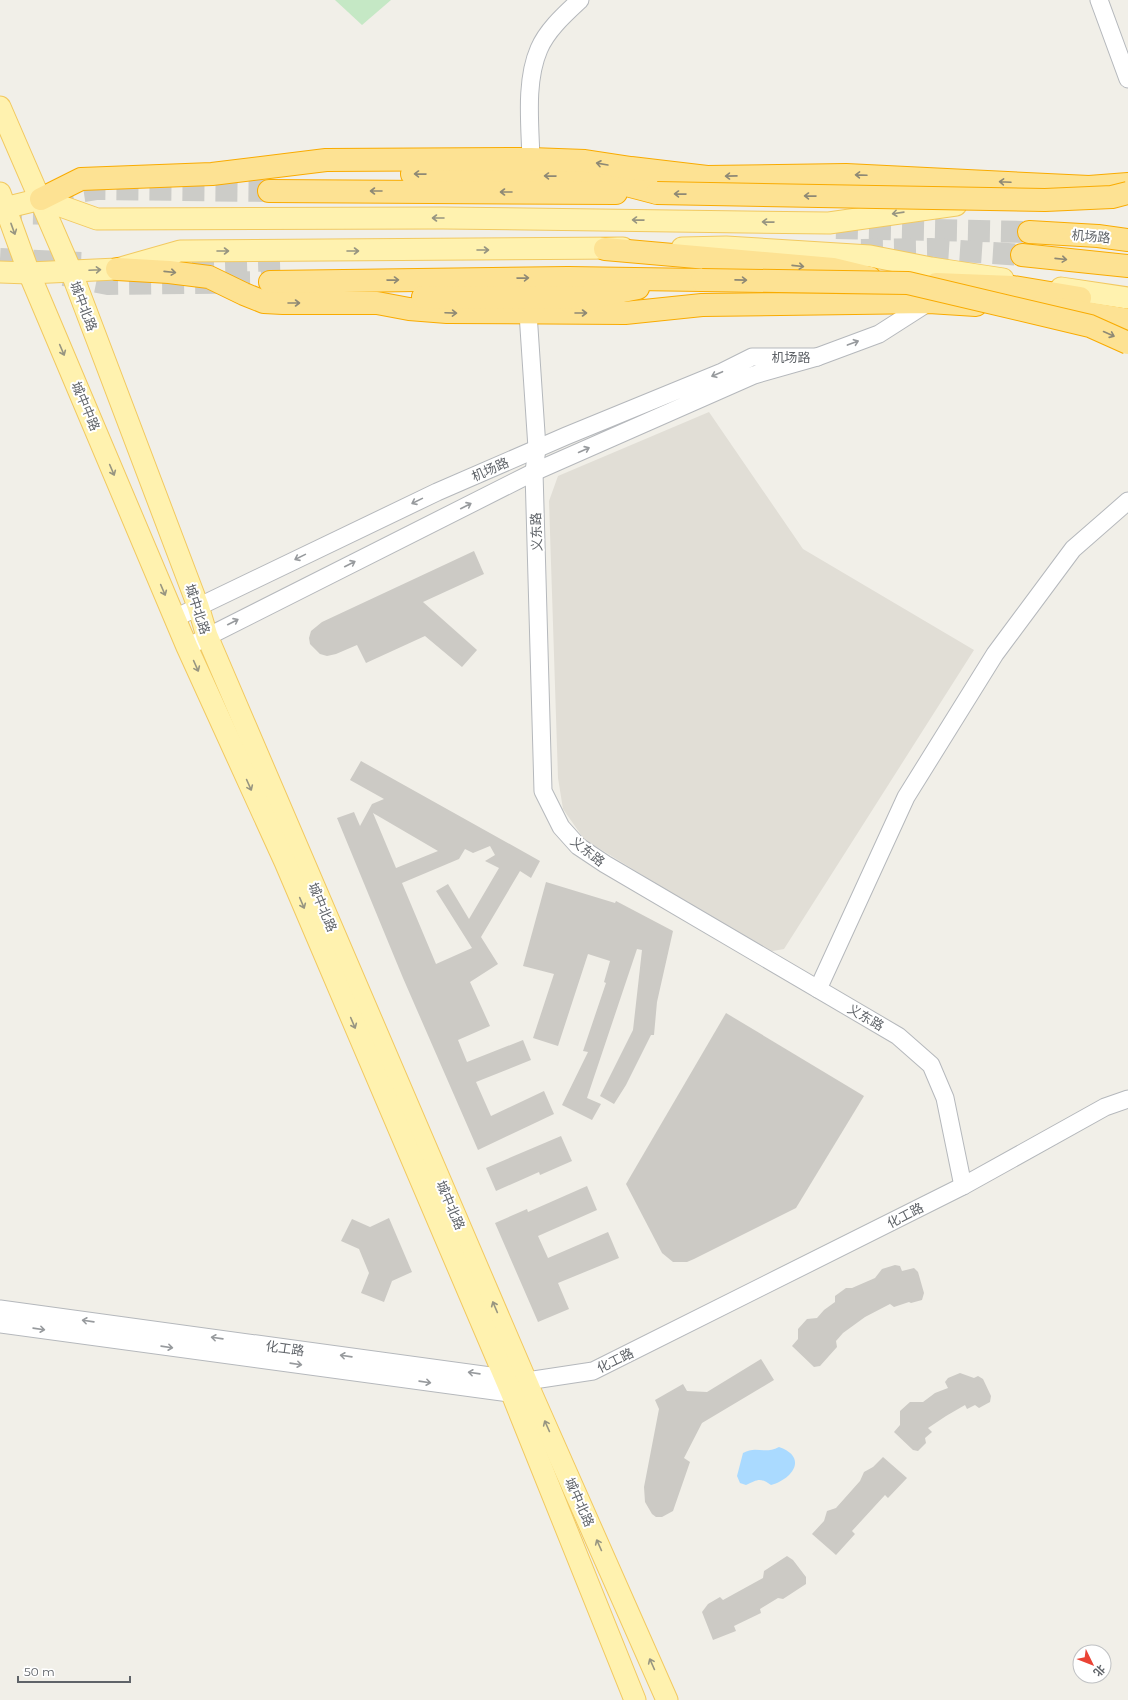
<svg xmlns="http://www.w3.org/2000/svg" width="1128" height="1700" viewBox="0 0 1128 1700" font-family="Montserrat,'Noto Sans SC',sans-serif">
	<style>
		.education { fill: #e1ded6 }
		.green { fill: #c5e8c5 }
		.water { fill: #aadaff }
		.building { fill: #cccac5; fill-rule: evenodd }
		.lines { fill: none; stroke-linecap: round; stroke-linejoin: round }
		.highway-tunnel { stroke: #ccccc8; stroke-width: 22; stroke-dasharray: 22 11; stroke-linecap: butt }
		.minor-casing { stroke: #b5b8bc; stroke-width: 19 }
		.major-casing { stroke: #f2c960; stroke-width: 23 }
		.highway-casing { stroke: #f9ab00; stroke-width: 24 }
		.minor { stroke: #fff; stroke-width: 17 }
		.major { stroke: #fff2af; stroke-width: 21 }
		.highway { stroke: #fde293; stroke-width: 22 }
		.highway-bridge-casing { stroke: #f9ab00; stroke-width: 24; stroke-linecap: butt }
		.highway-bridge { stroke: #fde293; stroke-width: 22 }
		.oneway { stroke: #8e8975 }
		.oneway2 { stroke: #979581 }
		.oneway3 { stroke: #979a9d }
		.labels { text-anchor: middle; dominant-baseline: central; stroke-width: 4; stroke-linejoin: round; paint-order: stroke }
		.street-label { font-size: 13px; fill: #5f6368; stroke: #fff }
	</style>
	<rect width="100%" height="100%" fill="#f1efe8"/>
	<polygon class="education" points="709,412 803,549 974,650 784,949 767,952 584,839 563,809 558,778 549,501 558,476"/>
	<polygon class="green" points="335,0 391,0 362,25"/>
	<path class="water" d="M 779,1447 C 808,1457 793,1479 771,1485 C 760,1477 757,1480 746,1485 L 740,1483 L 737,1476 L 743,1453 C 757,1445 763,1455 779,1447 Z"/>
	<g class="building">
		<polygon points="474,551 484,574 423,602 477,650 462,667 425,636 366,663 357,645 336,654 327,656 320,654 310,644 309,638 311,631 322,622"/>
		<path d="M 361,761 L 540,861 L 531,878 L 520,871 L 481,937 L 498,964 L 470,982 L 490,1026 L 458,1040 L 467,1062 L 523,1040 L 531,1060 L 476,1082 L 491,1116 L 544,1091 L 554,1114 L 478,1150 L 403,978 L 337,818 L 354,812 L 360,826 L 372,804 L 384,799 L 350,780 ZM 373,813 L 438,851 L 396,868 ZM 490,846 L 495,855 L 485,861 L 499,868 L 469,919 L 448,884 L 436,891 L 472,948 L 436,964 L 402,883 L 459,859 L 465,849 L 473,853 Z"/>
		<polygon points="546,882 615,903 616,901 673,931 657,1002 654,1035 651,1035 626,1085 614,1104 600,1096 633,1030 642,950 637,949 587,1098 601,1104 592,1120 562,1105 588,1052 583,1051 606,983 604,982 610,961 588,954 558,1046 533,1038 554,974 523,966"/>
		<polygon points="726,1013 864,1096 796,1208 694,1259 687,1262 673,1262 662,1253 626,1184"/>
		<polygon points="561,1136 572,1161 540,1175 539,1172 496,1191 486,1168"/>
		<polygon points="587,1186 597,1210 538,1236 548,1258 608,1232 619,1258 558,1283 569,1309 538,1322 495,1223 527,1209 528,1212"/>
		<polygon points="389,1218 412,1272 392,1281 384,1302 361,1293 369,1273 359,1249 341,1241 352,1219 370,1227"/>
		<polygon points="895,1265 900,1266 902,1271 914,1268 918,1272 924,1293 922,1300 911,1303 909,1302 894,1307 890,1304 865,1317 843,1333 836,1341 837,1347 820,1366 814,1367 792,1346 798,1339 798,1329 807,1319 817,1318 824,1310 835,1302 835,1296 846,1288 852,1288 875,1278 882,1269"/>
		<polygon points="761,1359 774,1380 702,1423 684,1458 690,1462 673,1511 662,1517 656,1517 652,1514 645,1502 644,1487 659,1409 655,1400 683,1384 687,1391 707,1392"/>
		<polygon points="960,1373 974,1378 978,1376 983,1379 991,1396 990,1402 979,1408 975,1405 967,1409 965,1405 946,1416 928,1428 932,1432 925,1438 926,1443 918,1451 913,1450 894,1432 900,1425 900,1411 910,1402 923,1402 935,1393 948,1388 945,1382 948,1378"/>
		<polygon points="883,1457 907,1478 888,1498 885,1495 852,1531 855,1534 836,1555 812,1534 824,1521 827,1511 836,1508 860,1481 864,1472 873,1467"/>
		<polygon points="787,1556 793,1560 806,1577 806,1584 783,1599 778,1598 760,1609 761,1613 734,1626 736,1631 713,1640 702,1612 708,1604 720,1597 723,1600 763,1578 764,1571"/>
	</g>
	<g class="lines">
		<g class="highway-tunnel">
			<polyline points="51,196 97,189 269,191"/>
			<polyline points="0,213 64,214"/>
			<polyline points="836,228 1029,232"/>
			<polyline points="861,250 931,249 1022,255"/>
			<polyline points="0,259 81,263"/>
			<polyline points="159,264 285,260"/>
			<polyline points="64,275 108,284 270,282"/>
		</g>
		<g class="minor-casing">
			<g id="minor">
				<polyline points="1099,0 1128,79"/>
				<path d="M 531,159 C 530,124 525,81 539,49 C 547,30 565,14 580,0"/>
				<polyline points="528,313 537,448 534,472 543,791 561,827 578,846 605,864 898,1036 931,1065 945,1098 963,1186"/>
				<polyline points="817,357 879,334 929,302"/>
				<polyline points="175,618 437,492 566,436 722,372 752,357 817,357 754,375 534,472 187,647"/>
				<polyline points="818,989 906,797 995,654 1073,549 1128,501"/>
				<polyline points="0,1309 527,1381 593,1371 963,1186 1105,1107 1128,1099"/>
				<polyline points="0,1324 523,1395"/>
			</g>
		</g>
		<g class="major-casing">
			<g id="major">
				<polyline points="0,107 71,271 198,606 207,636 533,1397 667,1700"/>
				<polyline points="0,193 29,273 187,647 285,862 512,1394 635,1700"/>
				<polyline points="0,209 41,199 97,219 443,218 829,223 956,205"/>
				<polyline points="682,248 726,247 870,256 931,268 1003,279"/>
				<polyline points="0,272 29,273 117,269 180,251 623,248"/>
				<polyline points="1061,288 1128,298"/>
			</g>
		</g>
		<g class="highway-casing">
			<g id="highway">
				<polyline points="412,174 579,176 611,181 657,193"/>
				<polyline points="269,191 616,193"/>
				<polyline points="41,199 81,179 212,174 326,160 531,159 585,161 631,168 707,177 846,175 1089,187 1128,184"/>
				<polyline points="1029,232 1098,236 1128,240"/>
				<polyline points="605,249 833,269 870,278"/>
				<polyline points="1022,255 1128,266"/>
				<polyline points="117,269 169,272 209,277 244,294 264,302 283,303 377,303 409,309 447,312 625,313 702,305 929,302 976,305"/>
				<polyline points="270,282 568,278 702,280"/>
				<polyline points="936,284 1013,287 1080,298"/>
				<polyline points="423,297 588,298 638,288"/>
				<polyline points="1038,308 1069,310 1128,320"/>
			</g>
		</g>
		<use href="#minor" class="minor"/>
		<use href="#major" class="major"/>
		<use href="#highway" class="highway"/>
		<g class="highway-bridge-casing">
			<g id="highway-bridge">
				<polyline points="657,193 1045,200 1112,197 1128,193"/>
				<polyline points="702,280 908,283 1090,326 1128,343"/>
			</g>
		</g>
		<use href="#highway-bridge" class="highway-bridge"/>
	</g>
	<defs><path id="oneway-shaft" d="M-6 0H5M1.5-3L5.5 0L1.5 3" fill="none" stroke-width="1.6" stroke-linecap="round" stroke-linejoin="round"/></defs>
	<g class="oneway">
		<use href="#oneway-shaft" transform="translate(602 164) rotate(-170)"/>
		<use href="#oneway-shaft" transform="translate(420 174) rotate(-179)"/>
		<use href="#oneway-shaft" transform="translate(861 175) rotate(-178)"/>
		<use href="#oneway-shaft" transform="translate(550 176) rotate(-179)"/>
		<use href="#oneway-shaft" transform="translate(731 176) rotate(179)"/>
		<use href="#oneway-shaft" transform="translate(1005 182) rotate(-177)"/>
		<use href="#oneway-shaft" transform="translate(376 191) rotate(-180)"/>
		<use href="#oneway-shaft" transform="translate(506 192) rotate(-180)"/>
		<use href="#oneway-shaft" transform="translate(680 194) rotate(-179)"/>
		<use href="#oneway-shaft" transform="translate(810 196) rotate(-179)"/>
		<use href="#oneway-shaft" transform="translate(1061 259) rotate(6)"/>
		<use href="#oneway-shaft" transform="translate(798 266) rotate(6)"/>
		<use href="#oneway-shaft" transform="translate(170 272) rotate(6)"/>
		<use href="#oneway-shaft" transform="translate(523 278) rotate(-1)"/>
		<use href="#oneway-shaft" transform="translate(393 280) rotate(-1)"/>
		<use href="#oneway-shaft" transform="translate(741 280) rotate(1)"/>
		<use href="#oneway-shaft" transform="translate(294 303)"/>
		<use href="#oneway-shaft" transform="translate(451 313) rotate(2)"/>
		<use href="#oneway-shaft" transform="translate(581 313)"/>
		<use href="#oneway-shaft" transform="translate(1109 334) rotate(24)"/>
	</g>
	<g class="oneway2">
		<use href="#oneway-shaft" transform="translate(898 213) rotate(172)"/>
		<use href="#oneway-shaft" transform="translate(438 218) rotate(-180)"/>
		<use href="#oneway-shaft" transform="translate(638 220) rotate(-179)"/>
		<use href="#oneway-shaft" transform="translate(768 222) rotate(-179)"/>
		<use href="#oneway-shaft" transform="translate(13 229) rotate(70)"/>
		<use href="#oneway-shaft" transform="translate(483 250)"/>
		<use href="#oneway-shaft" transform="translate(223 251)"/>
		<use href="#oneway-shaft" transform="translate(353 251)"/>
		<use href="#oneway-shaft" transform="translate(95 270) rotate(-3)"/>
		<use href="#oneway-shaft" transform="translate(62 350) rotate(67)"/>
		<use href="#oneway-shaft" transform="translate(112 470) rotate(67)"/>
		<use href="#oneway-shaft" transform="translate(163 590) rotate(67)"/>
		<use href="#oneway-shaft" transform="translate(196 666) rotate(66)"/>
		<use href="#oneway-shaft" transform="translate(249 785) rotate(66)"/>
		<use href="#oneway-shaft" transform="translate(302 903) rotate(67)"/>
		<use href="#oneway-shaft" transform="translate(353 1023) rotate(67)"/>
		<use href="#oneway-shaft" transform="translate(495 1307) rotate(-113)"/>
		<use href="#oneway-shaft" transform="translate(547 1426) rotate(-114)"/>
		<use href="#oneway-shaft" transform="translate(599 1545) rotate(-114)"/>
		<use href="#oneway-shaft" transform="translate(652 1664) rotate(-114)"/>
	</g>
	<g class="oneway3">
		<use href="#oneway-shaft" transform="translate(853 343) rotate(-20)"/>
		<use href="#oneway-shaft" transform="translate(717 374) rotate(157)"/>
		<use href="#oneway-shaft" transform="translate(584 450) rotate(-24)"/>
		<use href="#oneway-shaft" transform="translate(417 501) rotate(154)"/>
		<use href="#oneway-shaft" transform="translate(466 506) rotate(-27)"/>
		<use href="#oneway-shaft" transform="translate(300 557) rotate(154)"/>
		<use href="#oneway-shaft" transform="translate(350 564) rotate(-27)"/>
		<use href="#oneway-shaft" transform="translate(233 622) rotate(-27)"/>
		<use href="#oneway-shaft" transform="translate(88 1321) rotate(-172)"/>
		<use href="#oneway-shaft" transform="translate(39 1329) rotate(8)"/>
		<use href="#oneway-shaft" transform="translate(217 1338) rotate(-172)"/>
		<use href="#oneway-shaft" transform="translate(167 1347) rotate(8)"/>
		<use href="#oneway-shaft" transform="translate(346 1356) rotate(-172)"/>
		<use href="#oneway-shaft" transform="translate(296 1364) rotate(8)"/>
		<use href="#oneway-shaft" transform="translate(474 1373) rotate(-172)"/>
		<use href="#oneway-shaft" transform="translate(425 1382) rotate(8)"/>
	</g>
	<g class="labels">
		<g class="street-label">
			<text transform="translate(1091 236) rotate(5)">机场路</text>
			<text transform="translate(84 306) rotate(69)">城中北路</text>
			<text x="791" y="357">机场路</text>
			<text transform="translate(86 406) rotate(67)">城中中路</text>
			<text transform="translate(490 469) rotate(-24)">机场路</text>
			<text transform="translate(536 532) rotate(-92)">义东路</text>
			<text transform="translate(198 609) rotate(72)">城中北路</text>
			<text transform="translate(588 851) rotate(38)">义东路</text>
			<text transform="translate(323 907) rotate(67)">城中北路</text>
			<text transform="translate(866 1017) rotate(30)">义东路</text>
			<text transform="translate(451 1205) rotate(67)">城中北路</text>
			<text transform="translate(905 1215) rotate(-27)">化工路</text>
			<text transform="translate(285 1348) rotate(8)">化工路</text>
			<text transform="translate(615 1360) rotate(-26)">化工路</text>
			<text transform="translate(580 1502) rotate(66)">城中北路</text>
		</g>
	</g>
	<g transform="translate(1092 1664) rotate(133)"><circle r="19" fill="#ffffff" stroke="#bfc1c3"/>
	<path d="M0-3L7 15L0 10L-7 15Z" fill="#ea4335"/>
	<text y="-6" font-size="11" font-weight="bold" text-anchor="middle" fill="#5f6368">北</text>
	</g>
	<path d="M18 1676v6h112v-6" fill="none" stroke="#5f6368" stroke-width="2"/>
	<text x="24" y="1676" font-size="12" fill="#5f6368" stroke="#ffffff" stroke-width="3" paint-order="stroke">50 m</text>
</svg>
